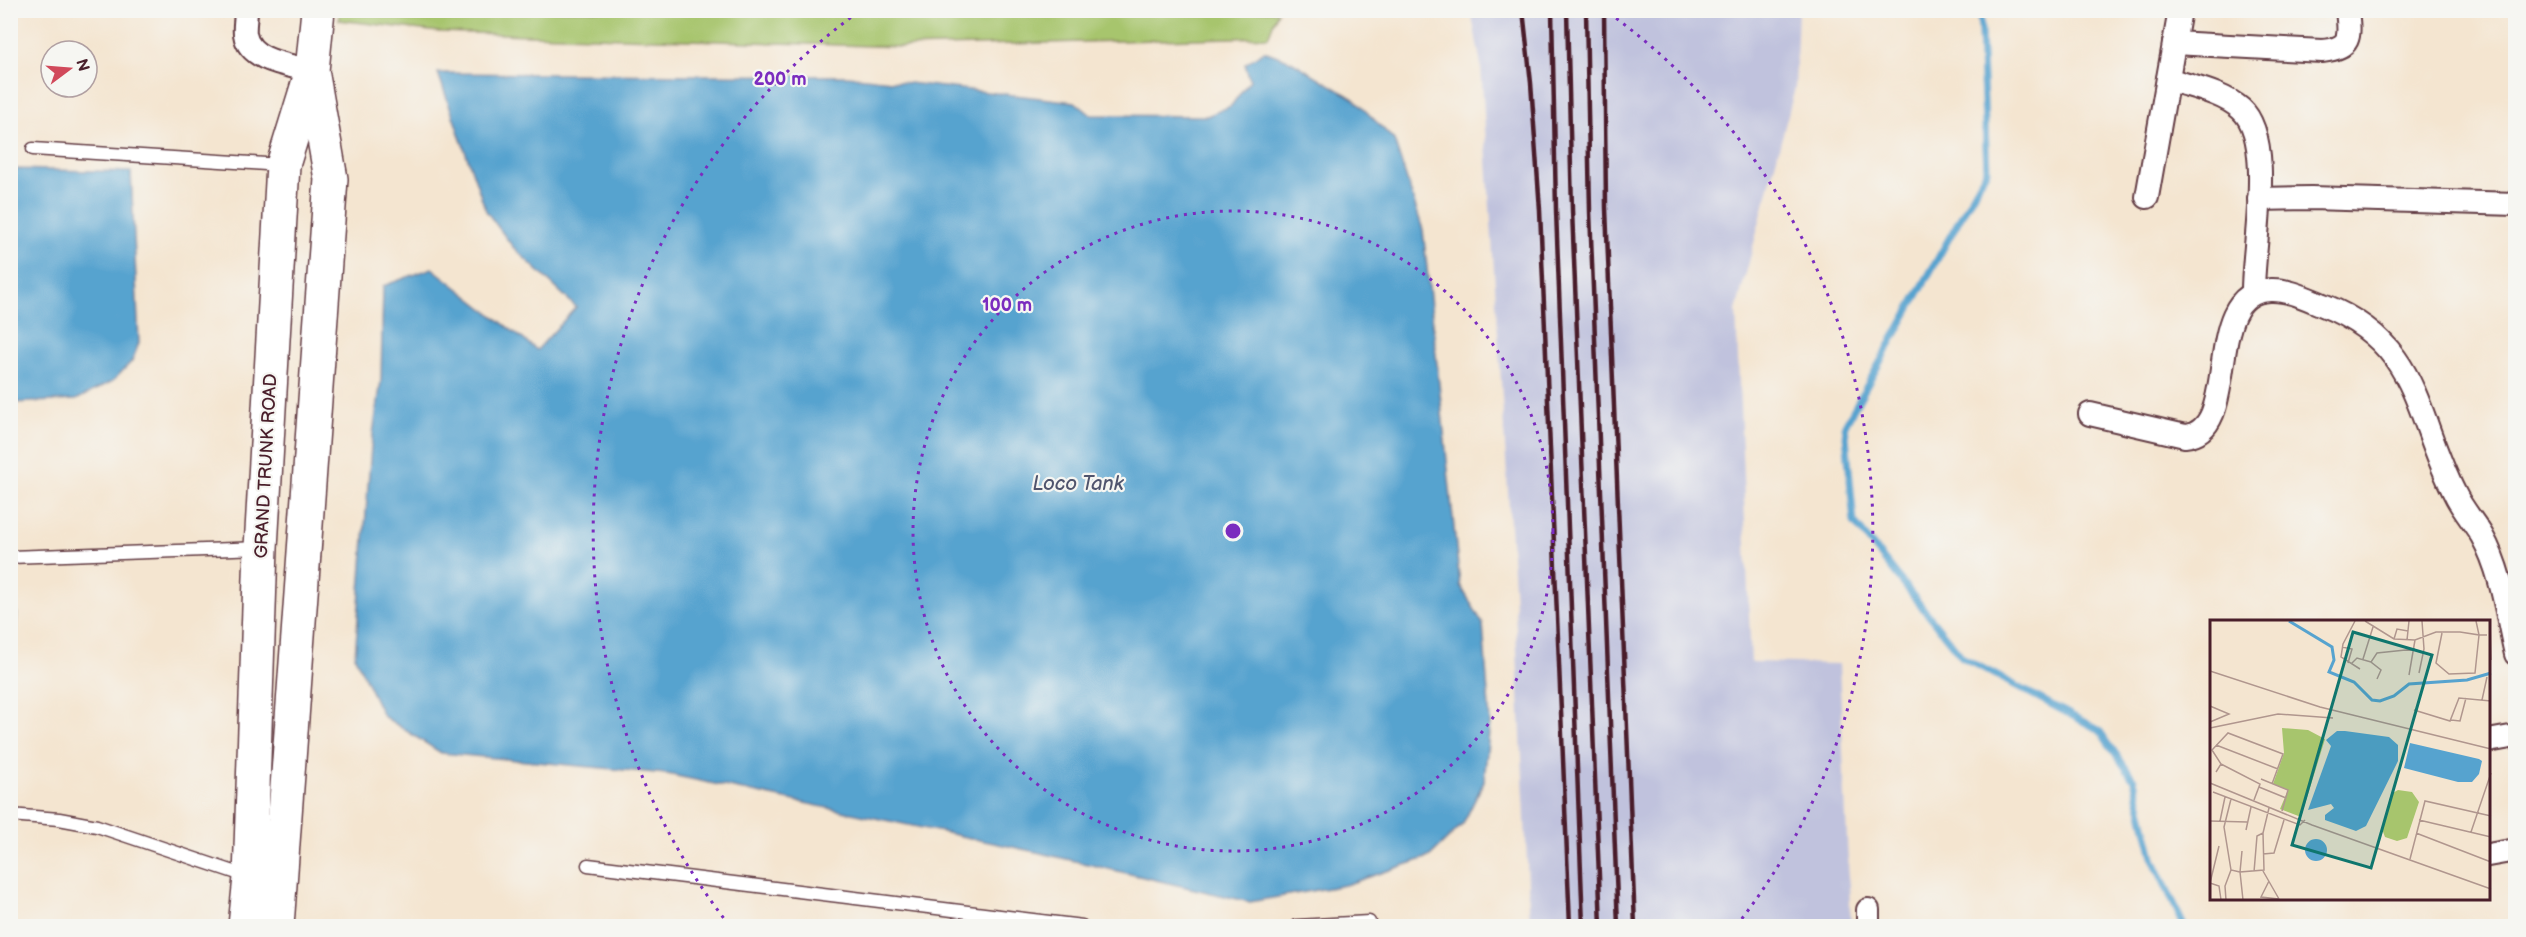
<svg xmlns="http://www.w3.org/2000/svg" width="2526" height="937" viewBox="0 0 2526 937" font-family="'Balsamiq Sans',sans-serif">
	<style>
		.industrial { fill: #c0c2dd }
		.green { fill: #a7c56d; stroke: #78724c; stroke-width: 1.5 }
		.water { fill: #56a3cf; stroke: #50617d; stroke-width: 1.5 }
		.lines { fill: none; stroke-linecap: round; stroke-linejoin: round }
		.stream { stroke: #56a3cf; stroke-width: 7 }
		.lane-casing { stroke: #643d44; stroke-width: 15 }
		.street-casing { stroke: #643d44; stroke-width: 26 }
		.primary-casing { stroke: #643d44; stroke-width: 36 }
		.lane { stroke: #fff; stroke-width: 12 }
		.street { stroke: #fff; stroke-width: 22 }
		.primary { stroke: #fff; stroke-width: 33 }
		.rail { stroke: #4a1f2b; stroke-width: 4.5 }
		.ring { fill: none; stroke: #7b2cbf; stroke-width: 3; stroke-dasharray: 3 6 }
		.labels { text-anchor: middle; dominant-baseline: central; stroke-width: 4.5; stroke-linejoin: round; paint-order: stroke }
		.street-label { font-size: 18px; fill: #4a1f2b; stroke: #f6f6f2 }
		.water-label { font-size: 20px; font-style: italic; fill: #4f546d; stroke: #f6f6f2 }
		.inset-river { fill: none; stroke: #56a3cf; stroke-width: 3 }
		.inset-road { fill: none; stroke: #b0968e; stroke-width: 1.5 }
		.view { fill: #0f766e; fill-opacity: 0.15; stroke: #0f766e; stroke-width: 3 }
		.inset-edge { fill: none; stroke: #4a1f2b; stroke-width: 3 }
		.centre { fill: #7b2cbf; stroke: #f6f6f2; stroke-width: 3 }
		.ring-label { font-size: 18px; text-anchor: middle; font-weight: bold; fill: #7b2cbf; stroke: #f6f6f2; stroke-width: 4.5; stroke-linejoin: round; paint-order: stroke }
	</style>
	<rect width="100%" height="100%" fill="#f6f6f2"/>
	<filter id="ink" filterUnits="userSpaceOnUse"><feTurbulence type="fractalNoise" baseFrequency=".0167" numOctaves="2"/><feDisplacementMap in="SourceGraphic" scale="12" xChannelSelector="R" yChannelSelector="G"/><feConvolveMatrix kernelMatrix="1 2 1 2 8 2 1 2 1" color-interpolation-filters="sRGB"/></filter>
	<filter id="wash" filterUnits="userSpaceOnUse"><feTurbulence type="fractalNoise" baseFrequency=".008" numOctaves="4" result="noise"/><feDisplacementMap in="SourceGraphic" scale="24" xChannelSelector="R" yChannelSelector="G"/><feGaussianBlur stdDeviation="1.35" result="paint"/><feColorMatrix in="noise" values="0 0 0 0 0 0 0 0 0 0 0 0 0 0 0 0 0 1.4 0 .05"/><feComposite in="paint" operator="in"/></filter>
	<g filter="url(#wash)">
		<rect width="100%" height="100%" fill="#f4e5d0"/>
		<polygon class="industrial" points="1471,11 1798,11 1795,88 1736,311 1751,662 1839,664 1851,926 1530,926 1514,587 1481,65"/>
		<polygon class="green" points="339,11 339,10 1278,11 1268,37 903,47 439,32 339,20"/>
		<g class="water">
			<polygon points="1264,51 1291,61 1354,99 1394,140 1423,230 1460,585 1483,624 1490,723 1484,781 1463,824 1429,857 1345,885 1250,902 1036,852 667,774 441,753 383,716 355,657 371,447 381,381 383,286 432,268 537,350 576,307 513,247 486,211 438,73 848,76 1075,102 1091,115 1207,116 1231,106 1250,80 1245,64"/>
			<polygon points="11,169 131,172 139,343 132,361 113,381 76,400 11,403"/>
			<polygon points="11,613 17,613 13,661 11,662"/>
		</g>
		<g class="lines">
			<polyline class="stream" points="1980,10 1987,170 1845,425 1854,522 1962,657 2099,730 2134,780 2154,861 2184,926"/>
		</g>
	</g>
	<g filter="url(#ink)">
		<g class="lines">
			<g class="lane-casing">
				<g id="lane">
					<polyline points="33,149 281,165"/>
					<polyline points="10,557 261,548"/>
					<polyline points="10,815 59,819 97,826 249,877"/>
					<polyline points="588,865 1082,926"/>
					<polyline points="1297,926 1369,922"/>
				</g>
			</g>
			<g class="street-casing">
				<g id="street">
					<path d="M 246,10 C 246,18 244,27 245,34 C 249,62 291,65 312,71"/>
					<path d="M 2174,43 L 2322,51 C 2352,48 2350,37 2347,10"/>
					<path d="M 2168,79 C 2191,87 2222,92 2241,109 C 2276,140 2252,249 2253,293"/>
					<polyline points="2147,197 2180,10"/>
					<polyline points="2259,199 2311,198 2516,204"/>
					<path d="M 2090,414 L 2185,436 C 2244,431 2199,292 2270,290 C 2288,289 2306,298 2323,305 C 2421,344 2414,414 2455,494 C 2462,509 2474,522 2482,536 C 2502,572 2507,615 2516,654"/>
					<polyline points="2488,741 2516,736"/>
					<polyline points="2488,855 2516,850"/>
					<polyline points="1868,926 1868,910"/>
				</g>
			</g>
			<g class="primary-casing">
				<g id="primary">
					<polyline points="245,926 250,878 261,548 283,165 312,71 318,10"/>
					<polyline points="277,926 331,179 313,76"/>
				</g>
			</g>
			<use href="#lane" class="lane"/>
			<use href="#street" class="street"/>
			<use href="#primary" class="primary"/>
			<g class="rail">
				<polyline points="1523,10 1531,83 1540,210 1570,926"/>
				<polyline points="1552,10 1556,210 1583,926"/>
				<polyline points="1567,10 1572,210 1601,926"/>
				<polyline points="1586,10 1590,211 1618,926"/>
				<polyline points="1604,10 1606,208 1635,926"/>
			</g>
		</g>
	</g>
	<g class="ring">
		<circle cx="1233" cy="531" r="320"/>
		<path d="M729 925A640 640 0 0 1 857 13M1609 13A640 640 0 0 1 1737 925"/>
	</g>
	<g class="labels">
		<g class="street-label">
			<text transform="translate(266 466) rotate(-87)">GRAND TRUNK ROAD</text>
		</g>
		<g class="water-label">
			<text x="1078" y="484">Loco Tank</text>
		</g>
	</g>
	<g transform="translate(2210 620)">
		<rect width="280" height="280" fill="#f4e5d0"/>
		<path d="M 72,108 L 98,110 L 115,119 L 91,197 L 70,189 L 78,170 L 63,164 L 74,133 ZM 188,170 L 202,172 L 209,182 L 197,218 L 187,221 L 175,217 L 172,209 L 181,174 Z" fill="#a7c56d"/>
		<path d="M 135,111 L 179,117 L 188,125 L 188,141 L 156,206 L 146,211 L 115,200 L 115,195 L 124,188 L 121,184 L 98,190 L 121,126 L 116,120 L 127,111 ZM 200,123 L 269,139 L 272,141 L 269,154 L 262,162 L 248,162 L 194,148 ZM95 230a11 11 0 1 1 22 0a11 11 0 1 1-22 0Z" fill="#56a3cf"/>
		<path class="inset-river" d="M 79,1 L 122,27 L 124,40 L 119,52 L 144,62 L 162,80 L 170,81 L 184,76 L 199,64 L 257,60 L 281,53"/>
		<path class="inset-road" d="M 145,1 L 133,24 L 131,37 L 150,49M 155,1 L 184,19 L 205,20 L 226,12 L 250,12 L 269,15 L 265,53 L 239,54 L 226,43 L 232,13M 266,1 L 269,15 L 277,15M 280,1 L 281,40M 184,19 L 187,9 L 198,11M 197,20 L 199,1M 132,27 L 142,29 L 138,43M 153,39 L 163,7M 141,44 L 147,38 L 161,42M 0,51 L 110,87 L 281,129M 209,53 L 214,29 L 212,1M 199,55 L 205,20M 167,59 L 171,50 L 161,42 L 167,33 L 205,29M 272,80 L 277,57M 0,86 L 19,94 L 0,102M 204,90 L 240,101 L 249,78 L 281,81M 241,100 L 250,101 L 256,78M 0,108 L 68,94 L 123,98M 6,125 L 68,149M 11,144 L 50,164 L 44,180M 6,152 L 11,144 L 2,130 L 18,113 L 73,134 L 62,164M 51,159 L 78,170 L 72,191M 0,163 L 102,205 L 281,269M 49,167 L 76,178M 3,172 L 90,205 L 95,200M 21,179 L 14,207 L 21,250 L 30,252 L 32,231M 209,200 L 281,217M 0,201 L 37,202M 10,201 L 15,177M 36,210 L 41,187M 261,212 L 281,153M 206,213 L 281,242M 53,234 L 64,233 L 74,200M 200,239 L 215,181 L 281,196M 53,251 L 69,279M 44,252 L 47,216 L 53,213M 59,261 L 51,277 L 69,279M 0,263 L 9,226M 0,263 L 9,266 L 11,280M 16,280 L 15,266 L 21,250M 33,280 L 30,252 L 54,250 L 53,213 L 59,188"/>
		<path class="view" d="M 143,12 L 222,35 L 161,248 L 82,225 Z"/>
		<rect width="280" height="280" class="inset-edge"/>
	</g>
	<circle cx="1233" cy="531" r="9" class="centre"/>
	<g class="ring-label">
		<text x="780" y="85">200 m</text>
		<text x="1007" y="311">100 m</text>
	</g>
	<rect width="2526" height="937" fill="none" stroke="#f6f6f2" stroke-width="36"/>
	<g transform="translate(69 69) rotate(74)"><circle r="28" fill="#f6f6f2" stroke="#b1a0a2" stroke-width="1.5"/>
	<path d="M0-4.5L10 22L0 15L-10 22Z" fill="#d1495b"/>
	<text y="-9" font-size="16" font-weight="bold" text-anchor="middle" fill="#4a1f2b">N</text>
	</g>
</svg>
